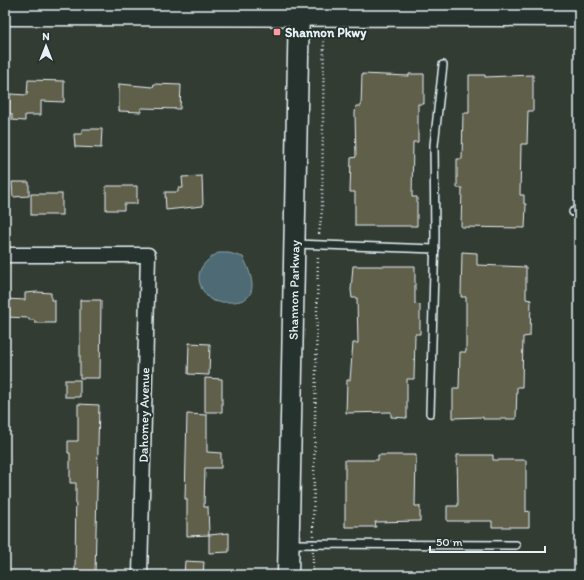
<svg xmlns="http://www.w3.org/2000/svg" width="584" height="580" viewBox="0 0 584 580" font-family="Itim,sans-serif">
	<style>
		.water { fill: #4e6b74; stroke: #8ca1a9 }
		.building { fill: #605e4a; stroke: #e8f1f8 }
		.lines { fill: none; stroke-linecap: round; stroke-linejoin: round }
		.lane-casing { stroke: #e8f1f8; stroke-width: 10 }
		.street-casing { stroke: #e8f1f8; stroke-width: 17 }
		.secondary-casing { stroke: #e8f1f8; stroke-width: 23 }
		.path { stroke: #e8f1f8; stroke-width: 2.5; stroke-dasharray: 1 3; stroke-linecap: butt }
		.lane { stroke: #26332d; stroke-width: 7 }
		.street { stroke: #26332d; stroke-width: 14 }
		.secondary { stroke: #26332d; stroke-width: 20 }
		.path-bridge { stroke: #e8f1f8; stroke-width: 2.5; stroke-dasharray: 1 3; stroke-linecap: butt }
		.poi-dot { fill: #ff9aa2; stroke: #26332d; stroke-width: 1.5 }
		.labels { text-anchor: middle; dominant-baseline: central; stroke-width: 4; stroke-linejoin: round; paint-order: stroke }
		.poi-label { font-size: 13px; font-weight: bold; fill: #e8f1f8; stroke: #26332d; text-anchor: start }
		.street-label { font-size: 13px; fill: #e8f1f8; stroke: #26332d }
	</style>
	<rect width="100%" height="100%" fill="#323c33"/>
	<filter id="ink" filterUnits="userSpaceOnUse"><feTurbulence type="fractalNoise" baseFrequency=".025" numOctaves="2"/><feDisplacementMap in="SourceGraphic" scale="8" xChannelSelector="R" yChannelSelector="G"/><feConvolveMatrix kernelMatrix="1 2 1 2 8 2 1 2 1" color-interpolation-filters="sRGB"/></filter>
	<g filter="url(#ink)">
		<path class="water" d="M 218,253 L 229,253 L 243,257 C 252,275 262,302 231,302 C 225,302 215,303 210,299 C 207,297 204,292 202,289 C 194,272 203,262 218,253 Z"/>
		<g class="building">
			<polygon points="362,74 409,76 409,74 424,74 424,104 418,104 418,142 413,142 412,197 417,197 417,226 355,226 355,192 350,192 351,158 356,157 355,113 356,106 361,106"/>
			<polygon points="469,75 485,75 485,77 533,75 533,111 528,111 527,144 521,144 520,195 524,195 524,204 526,204 525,228 461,227 462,188 457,188 457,159 462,159 463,113 469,113"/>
			<polygon points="28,80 64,81 64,102 41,101 41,115 25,115 25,121 12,120 12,114 9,113 10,94 27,95"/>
			<polygon points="119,84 153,87 154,84 181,85 180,109 141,108 141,112 119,111"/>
			<polygon points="82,129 102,129 101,148 75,147 74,134 82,134"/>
			<polygon points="202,176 203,206 166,210 165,192 178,192 178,188 183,188 182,177"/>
			<polygon points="12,182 29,182 29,196 13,197"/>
			<polygon points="106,186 137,186 137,204 124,204 124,210 106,210"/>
			<rect x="31" y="194" width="31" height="21"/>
			<polygon points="462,252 477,253 477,265 526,267 526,299 531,300 530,336 523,337 522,387 517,387 516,419 483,419 483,417 453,418 453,388 459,388 460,352 466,352 466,297 461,297"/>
			<polygon points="353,266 415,266 415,304 420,305 420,334 415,334 414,379 407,379 407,418 391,417 391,412 346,413 347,380 350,380 353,343 358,343 357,298 352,298 351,290"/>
			<polygon points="37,292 51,293 51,300 55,300 55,323 35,323 34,320 29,320 29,318 6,317 6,299 25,300 25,293"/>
			<polygon points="80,300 101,300 100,378 80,378"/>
			<polygon points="189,343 210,344 209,375 188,374"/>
			<polygon points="205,378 222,379 222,412 205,412"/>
			<rect x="65" y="380" width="15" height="17"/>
			<polygon points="78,404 99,405 95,575 75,575 76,483 70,483 70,453 68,453 68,441 78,441"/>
			<polygon points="187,414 207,415 207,452 221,453 221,468 205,468 204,507 208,507 209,535 187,536 187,499 185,499"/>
			<polygon points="378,455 416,455 415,506 420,506 420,521 375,522 376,527 345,527 345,460 378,460"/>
			<polygon points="457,455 493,455 493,460 526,460 526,512 529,511 529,527 492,527 492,521 447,521 447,506 458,506"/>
			<polygon points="229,533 229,552 209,553 209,535"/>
			<polygon points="185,561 204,562 203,575 184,575"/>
		</g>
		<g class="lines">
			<g class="lane-casing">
				<g id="lane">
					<polyline points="573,212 579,210"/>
					<polyline points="295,244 435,249"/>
					<polyline points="430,413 435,236 434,145 443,65"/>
					<polyline points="289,544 516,545"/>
				</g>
			</g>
			<g class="street-casing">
				<polyline id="street" points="5,255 148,255 140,575"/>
			</g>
			<g class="secondary-casing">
				<g id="secondary">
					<polyline points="5,15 579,16"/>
					<polyline points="288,575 299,5"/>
				</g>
			</g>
			<g class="path">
				<polyline points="319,234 322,210 324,31"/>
				<polyline points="313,531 318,255"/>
				<polyline points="313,575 313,556"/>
			</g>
			<use href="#lane" class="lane"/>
			<use href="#street" class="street"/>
			<use href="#secondary" class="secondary"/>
			<polyline class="path-bridge" points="313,556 313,531"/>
		</g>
	</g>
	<rect class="poi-dot" x="273" y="28" width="8" height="8" rx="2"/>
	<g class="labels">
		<g class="poi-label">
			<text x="285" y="32">Shannon Pkwy</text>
		</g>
		<g class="street-label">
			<text transform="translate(294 290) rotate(-89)">Shannon Parkway</text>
			<text transform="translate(144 415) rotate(-89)">Dahomey Avenue</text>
		</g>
	</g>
	<rect width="584" height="580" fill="none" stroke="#26332d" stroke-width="20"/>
	<rect x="10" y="10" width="564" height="560" fill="none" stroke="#e8f1f8" stroke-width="1.5" filter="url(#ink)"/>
	<g transform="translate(46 46)" stroke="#26332d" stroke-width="3" paint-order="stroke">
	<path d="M0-3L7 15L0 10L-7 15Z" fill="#e8f1f8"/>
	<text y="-6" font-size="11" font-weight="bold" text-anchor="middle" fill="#e8f1f8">N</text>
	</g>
	<path d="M430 546v6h115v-6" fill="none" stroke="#e8f1f8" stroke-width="2"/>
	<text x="436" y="546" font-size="12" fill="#e8f1f8" stroke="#26332d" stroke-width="3" paint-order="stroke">50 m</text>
</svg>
